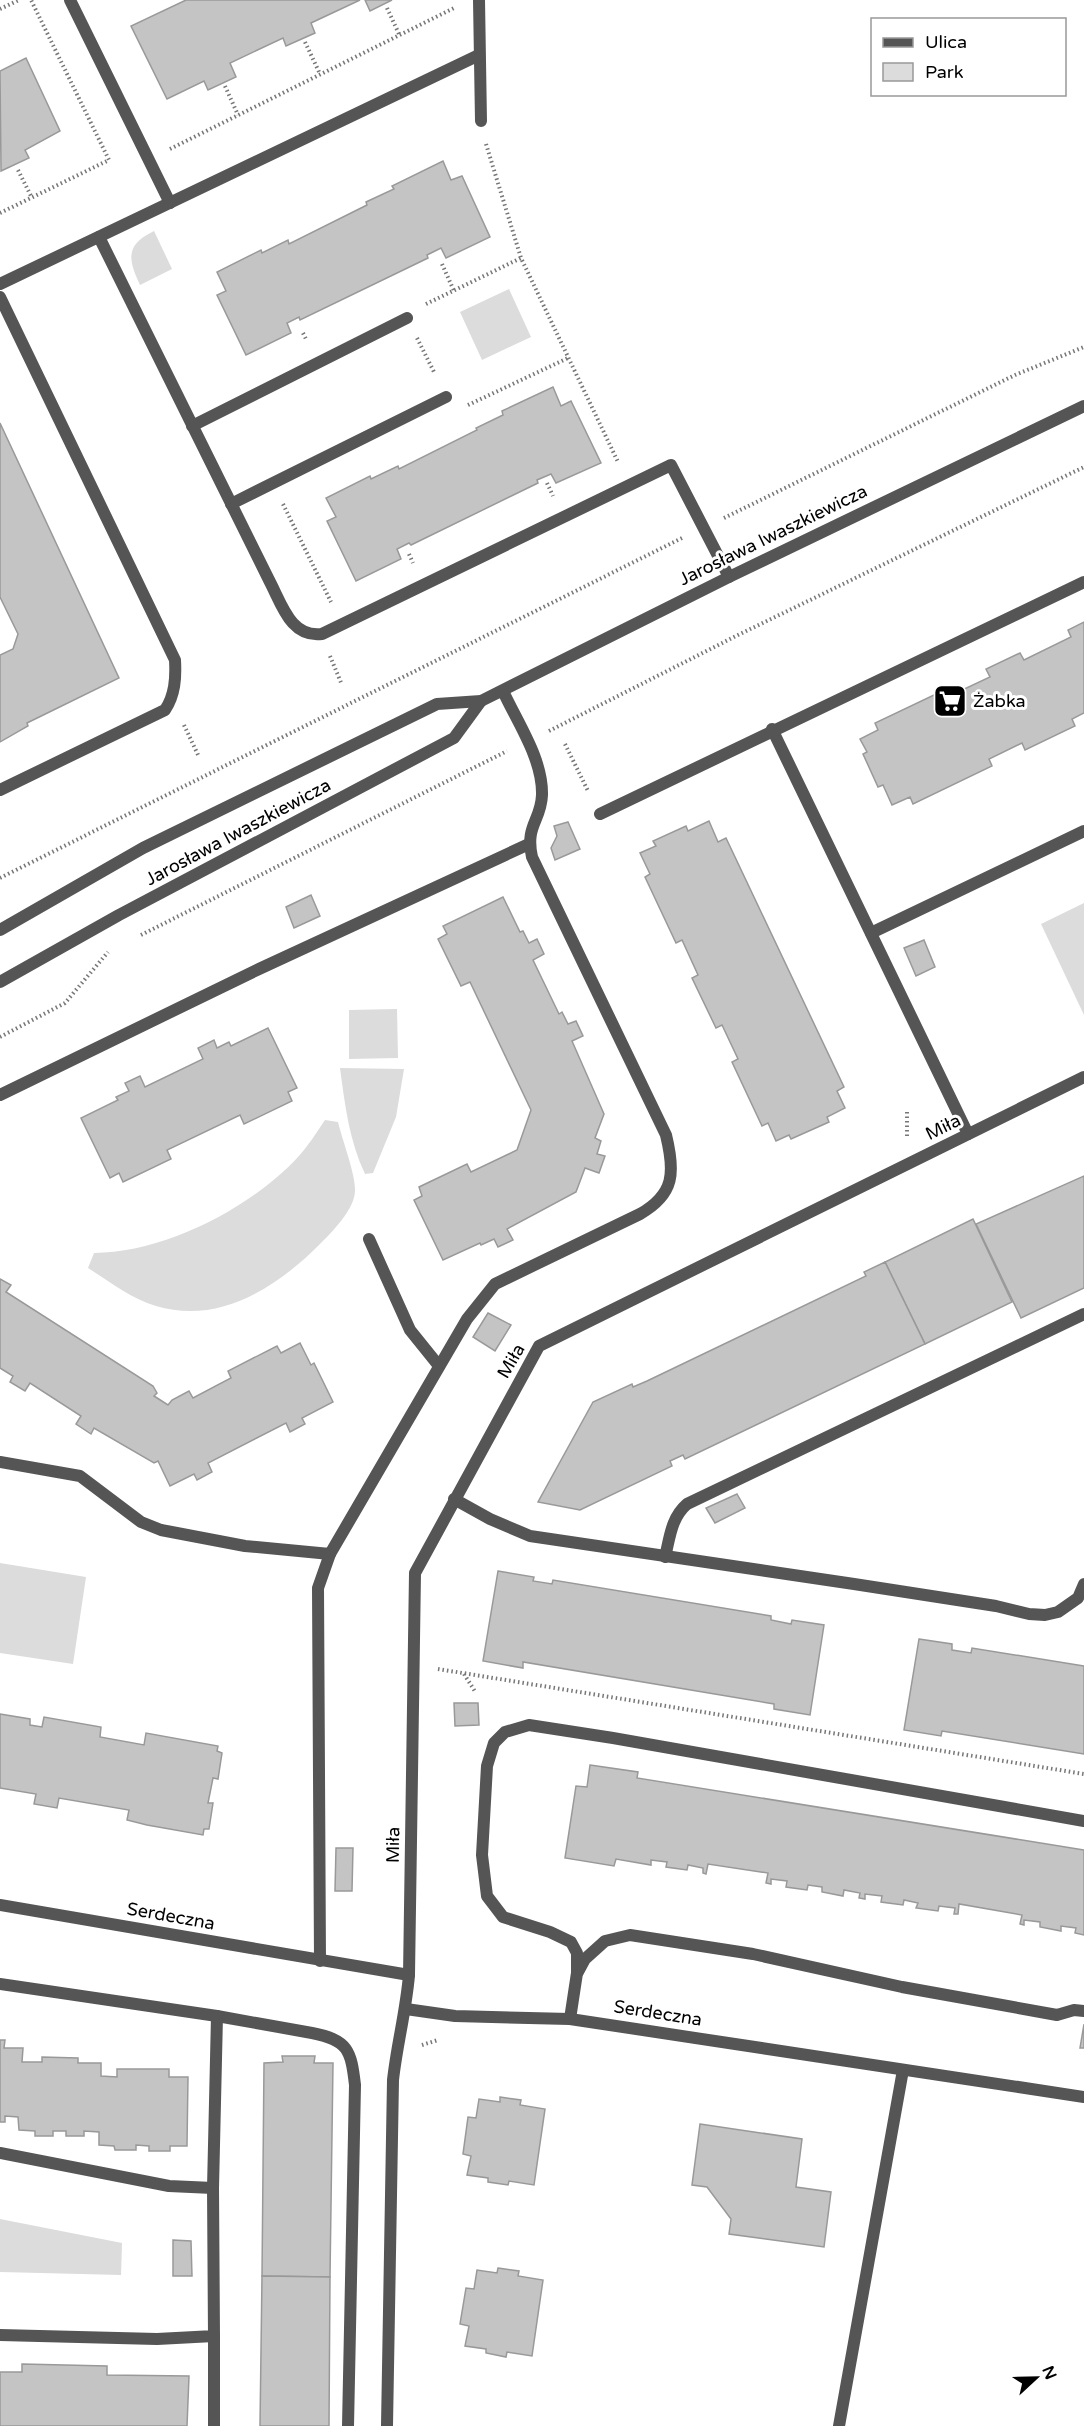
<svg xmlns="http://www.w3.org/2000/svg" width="1084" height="2426" viewBox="0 0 1084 2426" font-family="'Varela Round',sans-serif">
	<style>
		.green { fill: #dcdcdc }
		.building { fill: #c4c4c4; stroke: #999; stroke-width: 1.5 }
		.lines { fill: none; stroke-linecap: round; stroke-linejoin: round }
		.path { stroke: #777; stroke-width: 4; stroke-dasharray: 1.5 3; stroke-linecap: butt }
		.service { stroke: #555; stroke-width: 12 }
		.minor { stroke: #555; stroke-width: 12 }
		.tertiary { stroke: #555; stroke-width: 12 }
		.labels { text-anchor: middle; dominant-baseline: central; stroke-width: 6; stroke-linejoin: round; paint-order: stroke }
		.street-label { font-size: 18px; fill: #000; stroke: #fff }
		.poi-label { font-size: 18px; fill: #000; stroke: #fff; text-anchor: start }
	</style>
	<rect width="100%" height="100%" fill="#fff"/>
	<g class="green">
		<path d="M 154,231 L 172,269 L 140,285 C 128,259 125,245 154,231 Z"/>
		<polygon points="509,289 531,337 482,360 460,312"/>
		<polygon points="1084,903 1084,1015 1041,924"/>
		<polygon points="397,1009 398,1058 349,1059 349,1010"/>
		<path d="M 340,1068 L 404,1069 L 396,1117 L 373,1173 L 365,1174 C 349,1140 345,1105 340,1068 Z"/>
		<path d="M 325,1120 L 338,1122 C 342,1139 355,1173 355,1189 C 356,1208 332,1232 319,1245 C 276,1288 218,1325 156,1306 C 131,1299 109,1281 88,1268 L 94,1253 C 164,1253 251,1208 298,1157 C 308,1146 317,1132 325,1120 Z"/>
		<polygon points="0,1563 86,1577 73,1664 0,1653"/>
		<polygon points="0,2219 122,2243 121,2275 0,2272"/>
	</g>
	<g class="building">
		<polygon points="186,0 360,0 311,23 315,33 286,46 283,38 230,63 236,77 208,90 204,81 167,99 131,26"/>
		<polygon points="365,0 392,0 370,11"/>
		<polygon points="26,58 60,131 25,150 29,158 1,171 0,71"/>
		<polygon points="443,161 451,180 462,176 490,237 446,258 441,248 427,255 428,258 300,320 299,317 287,323 291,333 246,355 217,295 226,291 217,272 261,250 262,253 288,240 289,244 367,205 366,202 394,189 392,186"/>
		<polygon points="553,387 561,406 571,401 601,463 556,483 551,474 537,480 538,483 411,545 409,543 397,549 401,559 356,581 327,521 336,517 326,498 370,476 371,479 398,466 399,469 477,430 476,428 503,415 502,411"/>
		<polygon points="0,423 119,678 27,723 28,726 0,742 0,655 13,649 18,634 0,597"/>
		<polygon points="1084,622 1084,713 1072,719 1075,726 1025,750 1022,743 989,759 992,766 913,804 910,797 892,805 883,785 878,787 863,754 867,752 860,739 878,730 875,723 936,694 939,701 990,677 986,669 1020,653 1024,660 1071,637 1068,630"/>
		<polygon points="709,821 718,842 726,838 844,1087 837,1091 845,1108 827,1117 829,1122 791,1139 789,1135 776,1141 768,1123 762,1126 732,1062 738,1059 722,1025 716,1028 692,978 698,975 682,940 676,943 645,877 650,874 640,853 656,846 653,841 686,826 688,831"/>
		<polygon points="568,822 580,849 555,860 551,848 557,836 554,826"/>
		<polygon points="311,895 320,916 294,928 286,907"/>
		<polygon points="503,897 520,932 523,931 529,943 537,939 544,954 533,960 559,1014 562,1012 568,1024 576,1021 583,1036 572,1041 604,1114 595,1138 601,1141 597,1154 605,1156 599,1173 585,1168 576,1192 507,1229 513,1240 498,1247 494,1239 481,1245 480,1243 443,1260 414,1200 422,1196 419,1187 467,1164 471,1172 517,1150 531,1110 470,982 461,986 438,939 447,934 443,926"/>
		<polygon points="924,940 935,967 916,976 904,948"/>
		<polygon points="268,1028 297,1088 288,1092 292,1101 244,1124 240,1115 167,1150 171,1159 123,1182 119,1173 110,1178 81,1118 118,1100 116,1097 129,1091 125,1083 140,1076 145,1087 203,1059 198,1048 214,1040 217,1048 229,1042 231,1046"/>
		<polygon points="1084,1176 1084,1288 1021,1318 976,1224"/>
		<polygon points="973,1219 1012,1302 925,1344 885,1262"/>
		<polygon points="885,1262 925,1344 685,1459 683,1455 670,1461 672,1466 580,1510 538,1502 593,1402 632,1384 633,1387 647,1381 866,1276 864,1272"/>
		<polygon points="0,1279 11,1285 6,1292 153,1386 157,1393 154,1396 168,1405 172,1400 189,1391 193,1398 231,1378 228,1371 277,1346 281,1353 300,1343 311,1365 314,1363 333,1402 302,1418 305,1424 290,1432 286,1423 208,1463 212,1472 197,1480 194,1474 170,1486 158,1461 154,1463 94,1428 91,1434 76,1424 81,1416 30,1383 25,1391 10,1382 13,1376 0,1368"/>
		<polygon points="488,1313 511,1325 495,1351 473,1337"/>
		<polygon points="737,1494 745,1508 715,1523 706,1508"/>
		<polygon points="498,1571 534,1577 533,1581 552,1584 553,1580 771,1616 771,1620 791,1624 792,1620 824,1625 810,1715 774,1709 774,1704 523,1662 523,1668 483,1661"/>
		<polygon points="919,1639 952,1644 952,1650 971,1653 972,1648 1084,1666 1084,1754 942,1731 941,1736 904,1730"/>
		<polygon points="454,1703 478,1703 479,1725 455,1726"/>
		<polygon points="0,1714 30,1719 30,1725 42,1727 44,1717 101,1727 100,1737 144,1745 146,1733 218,1746 217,1751 222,1753 218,1779 213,1778 208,1803 213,1803 209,1829 204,1829 203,1835 147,1825 127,1820 129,1810 59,1798 57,1808 34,1804 36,1794 0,1788"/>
		<polygon points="590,1765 638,1772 637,1778 1084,1850 1084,1935 1075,1933 1076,1928 1061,1926 1061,1931 1040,1927 1040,1922 1024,1920 1024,1925 1020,1924 1022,1915 959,1904 958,1914 954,1914 955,1908 939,1906 938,1911 916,1908 918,1903 904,1900 903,1905 881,1902 882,1896 865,1894 865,1899 859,1898 860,1893 844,1890 843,1896 822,1892 822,1887 808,1885 807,1890 786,1887 787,1881 771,1879 771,1884 766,1883 768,1873 708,1864 706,1874 703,1873 703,1868 688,1865 687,1870 666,1867 667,1862 651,1860 651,1865 616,1859 614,1866 565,1858 576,1786 587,1787"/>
		<polygon points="336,1848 353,1848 352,1891 335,1891"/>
		<polygon points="1084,2024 1084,2048 1080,2048"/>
		<polygon points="0,2040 5,2040 4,2048 23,2048 22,2062 42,2062 42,2057 78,2058 78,2063 101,2063 101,2076 117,2077 117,2069 169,2069 169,2077 188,2077 187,2146 170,2146 170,2151 149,2151 149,2146 136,2145 136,2150 115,2150 114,2146 99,2145 99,2132 84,2131 84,2136 66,2136 66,2131 53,2131 53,2136 35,2136 35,2131 19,2130 18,2117 5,2116 5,2122 0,2122"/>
		<polygon points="282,2056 315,2056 314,2063 333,2063 330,2277 262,2276 264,2063 283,2062"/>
		<polygon points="500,2097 521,2100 520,2105 545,2109 534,2185 509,2181 508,2185 488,2182 488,2178 467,2175 471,2156 463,2154 468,2117 476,2118 479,2099 500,2102"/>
		<polygon points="700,2124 802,2139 796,2187 831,2192 824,2247 729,2234 731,2219 707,2187 692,2185"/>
		<polygon points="173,2240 191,2241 192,2276 173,2276"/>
		<polygon points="498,2268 519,2271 518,2276 543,2280 532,2356 507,2352 506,2357 486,2353 486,2349 465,2346 469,2326 460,2324 466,2288 474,2289 477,2270 497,2273"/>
		<polygon points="262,2276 330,2277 329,2426 260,2426"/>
		<polygon points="22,2364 107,2366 107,2375 189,2376 187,2426 0,2426 0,2372 22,2372"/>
	</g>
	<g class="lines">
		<g class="path">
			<polyline points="387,8 399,34"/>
			<polyline points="0,9 19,0"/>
			<polyline points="305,42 320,74"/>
			<polyline points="225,86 238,115"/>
			<polyline points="486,144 521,258"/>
			<polyline points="170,149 456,7"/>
			<polyline points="18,170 32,198"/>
			<polyline points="0,213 109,160 31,0"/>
			<polyline points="442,264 454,291"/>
			<polyline points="426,304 521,258 618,462"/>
			<polyline points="303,333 307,341"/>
			<polyline points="417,338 435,374"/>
			<polyline points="468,405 568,358"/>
			<polyline points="547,483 553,496"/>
			<polyline points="283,504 331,602"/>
			<polyline points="724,518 1015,375 1084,347"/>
			<polyline points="409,554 413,563"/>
			<polyline points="330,656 342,685"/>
			<polyline points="184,725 199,757"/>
			<polyline points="549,731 738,635 1084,467"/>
			<polyline points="565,744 588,791"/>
			<polyline points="0,878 682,538"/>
			<polyline points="141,935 507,751"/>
			<polyline points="0,1037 65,1003 108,952"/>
			<polyline points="907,1136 907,1110"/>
			<polyline points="438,1669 1084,1774"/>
			<polyline points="464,1674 476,1693"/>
			<polyline points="422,2045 438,2040"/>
		</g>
		<g class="service">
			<polyline points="70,0 170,203"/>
			<polyline points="479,0 481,121"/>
			<path d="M 99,237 L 270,582 C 282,605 291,638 322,634 L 671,465 L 729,577"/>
			<polyline points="0,284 479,55"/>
			<path d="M 0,297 L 175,660 C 176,678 175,695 165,710 L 0,790"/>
			<polyline points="192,426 407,318"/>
			<polyline points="231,504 446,397"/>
			<polyline points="772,729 968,1134"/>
			<polyline points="600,814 1084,582"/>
			<polyline points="871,933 1084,831"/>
			<polyline points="454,1499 490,1519 530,1536 854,1584 996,1606 1029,1614 1045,1615 1058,1612 1078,1598 1084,1584"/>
			<path d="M 665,1557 C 670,1537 671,1518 687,1504 L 1084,1314"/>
			<polyline points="578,1972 585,1959 605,1941 630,1935 753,1954 902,1987 1057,2015 1074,2010 1084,2011"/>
			<path d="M 0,1984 L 217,2016 L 312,2033 C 348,2040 351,2050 355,2085 L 348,2426"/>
			<polyline points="570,2019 577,1973 577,1953 571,1942 550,1932 503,1917 487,1896 482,1855 487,1766 494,1743 505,1732 529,1725 613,1738 1084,1821"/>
			<polyline points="0,2153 169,2186 213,2188"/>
			<polyline points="0,2335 157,2339 214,2336 213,2188 217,2016"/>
			<polyline points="214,2426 214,2336"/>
			<polyline points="839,2426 903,2070"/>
		</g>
		<g class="minor">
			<polyline points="0,1095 259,969 529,844"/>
			<polyline points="369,1239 410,1330 439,1366"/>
			<path d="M 0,1462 L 80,1476 L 141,1522 L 161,1530 L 245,1546 L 330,1554 L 467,1319 L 495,1284 L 640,1214 C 675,1194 675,1172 666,1135 L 532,857 C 525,825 541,821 542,795 C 543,759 517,722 503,691"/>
			<polyline points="0,1905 409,1975"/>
			<polyline points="320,1961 318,1588 330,1554"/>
			<polyline points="406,2009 455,2016 570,2019 1084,2097"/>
			<path d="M 387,2426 L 393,2080 C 397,2044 406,2011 409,1975 L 415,1573 L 539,1346 L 1084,1077"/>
		</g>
		<g class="tertiary">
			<polyline points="0,930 143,848 437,704 481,701 729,577 1084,406"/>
			<polyline points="0,982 119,915 454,738 481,701"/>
		</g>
	</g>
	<defs>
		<g id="supermarket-square" transform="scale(1.725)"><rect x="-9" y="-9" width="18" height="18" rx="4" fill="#000" stroke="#fff"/><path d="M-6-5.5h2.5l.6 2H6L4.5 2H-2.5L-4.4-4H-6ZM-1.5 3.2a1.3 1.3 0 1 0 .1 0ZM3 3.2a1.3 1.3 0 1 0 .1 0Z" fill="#fff"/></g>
	</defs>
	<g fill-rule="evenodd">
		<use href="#supermarket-square" x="950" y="701"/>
	</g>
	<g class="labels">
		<g class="street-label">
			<text transform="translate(773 535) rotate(-26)">Jarosława Iwaszkiewicza</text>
			<text transform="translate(238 832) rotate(-28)">Jarosława Iwaszkiewicza</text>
			<text transform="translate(943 1127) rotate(-26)">Miła</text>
			<text transform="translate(511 1361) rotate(-60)">Miła</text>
			<text transform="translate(393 1845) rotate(-89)">Miła</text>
			<text transform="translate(171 1916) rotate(10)">Serdeczna</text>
			<text transform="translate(658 2013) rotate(9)">Serdeczna</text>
		</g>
		<g class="poi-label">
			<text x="973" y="701">Żabka</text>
		</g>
	</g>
	<rect x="871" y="18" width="195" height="78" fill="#ffffff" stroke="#999999" stroke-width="1.5"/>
	<rect x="883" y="38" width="30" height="9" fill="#555555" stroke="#999999" stroke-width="1.5"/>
	<text x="925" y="48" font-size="18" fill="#000000">Ulica</text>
	<rect x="883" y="63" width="30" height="18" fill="#dcdcdc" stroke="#999999" stroke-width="1.5"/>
	<text x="925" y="78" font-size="18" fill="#000000">Park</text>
	<g transform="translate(1036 2378) rotate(68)" stroke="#ffffff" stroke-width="4.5" paint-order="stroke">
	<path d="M0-4.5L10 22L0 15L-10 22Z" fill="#000000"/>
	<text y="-9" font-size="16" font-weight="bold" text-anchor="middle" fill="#000000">N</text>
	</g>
</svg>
